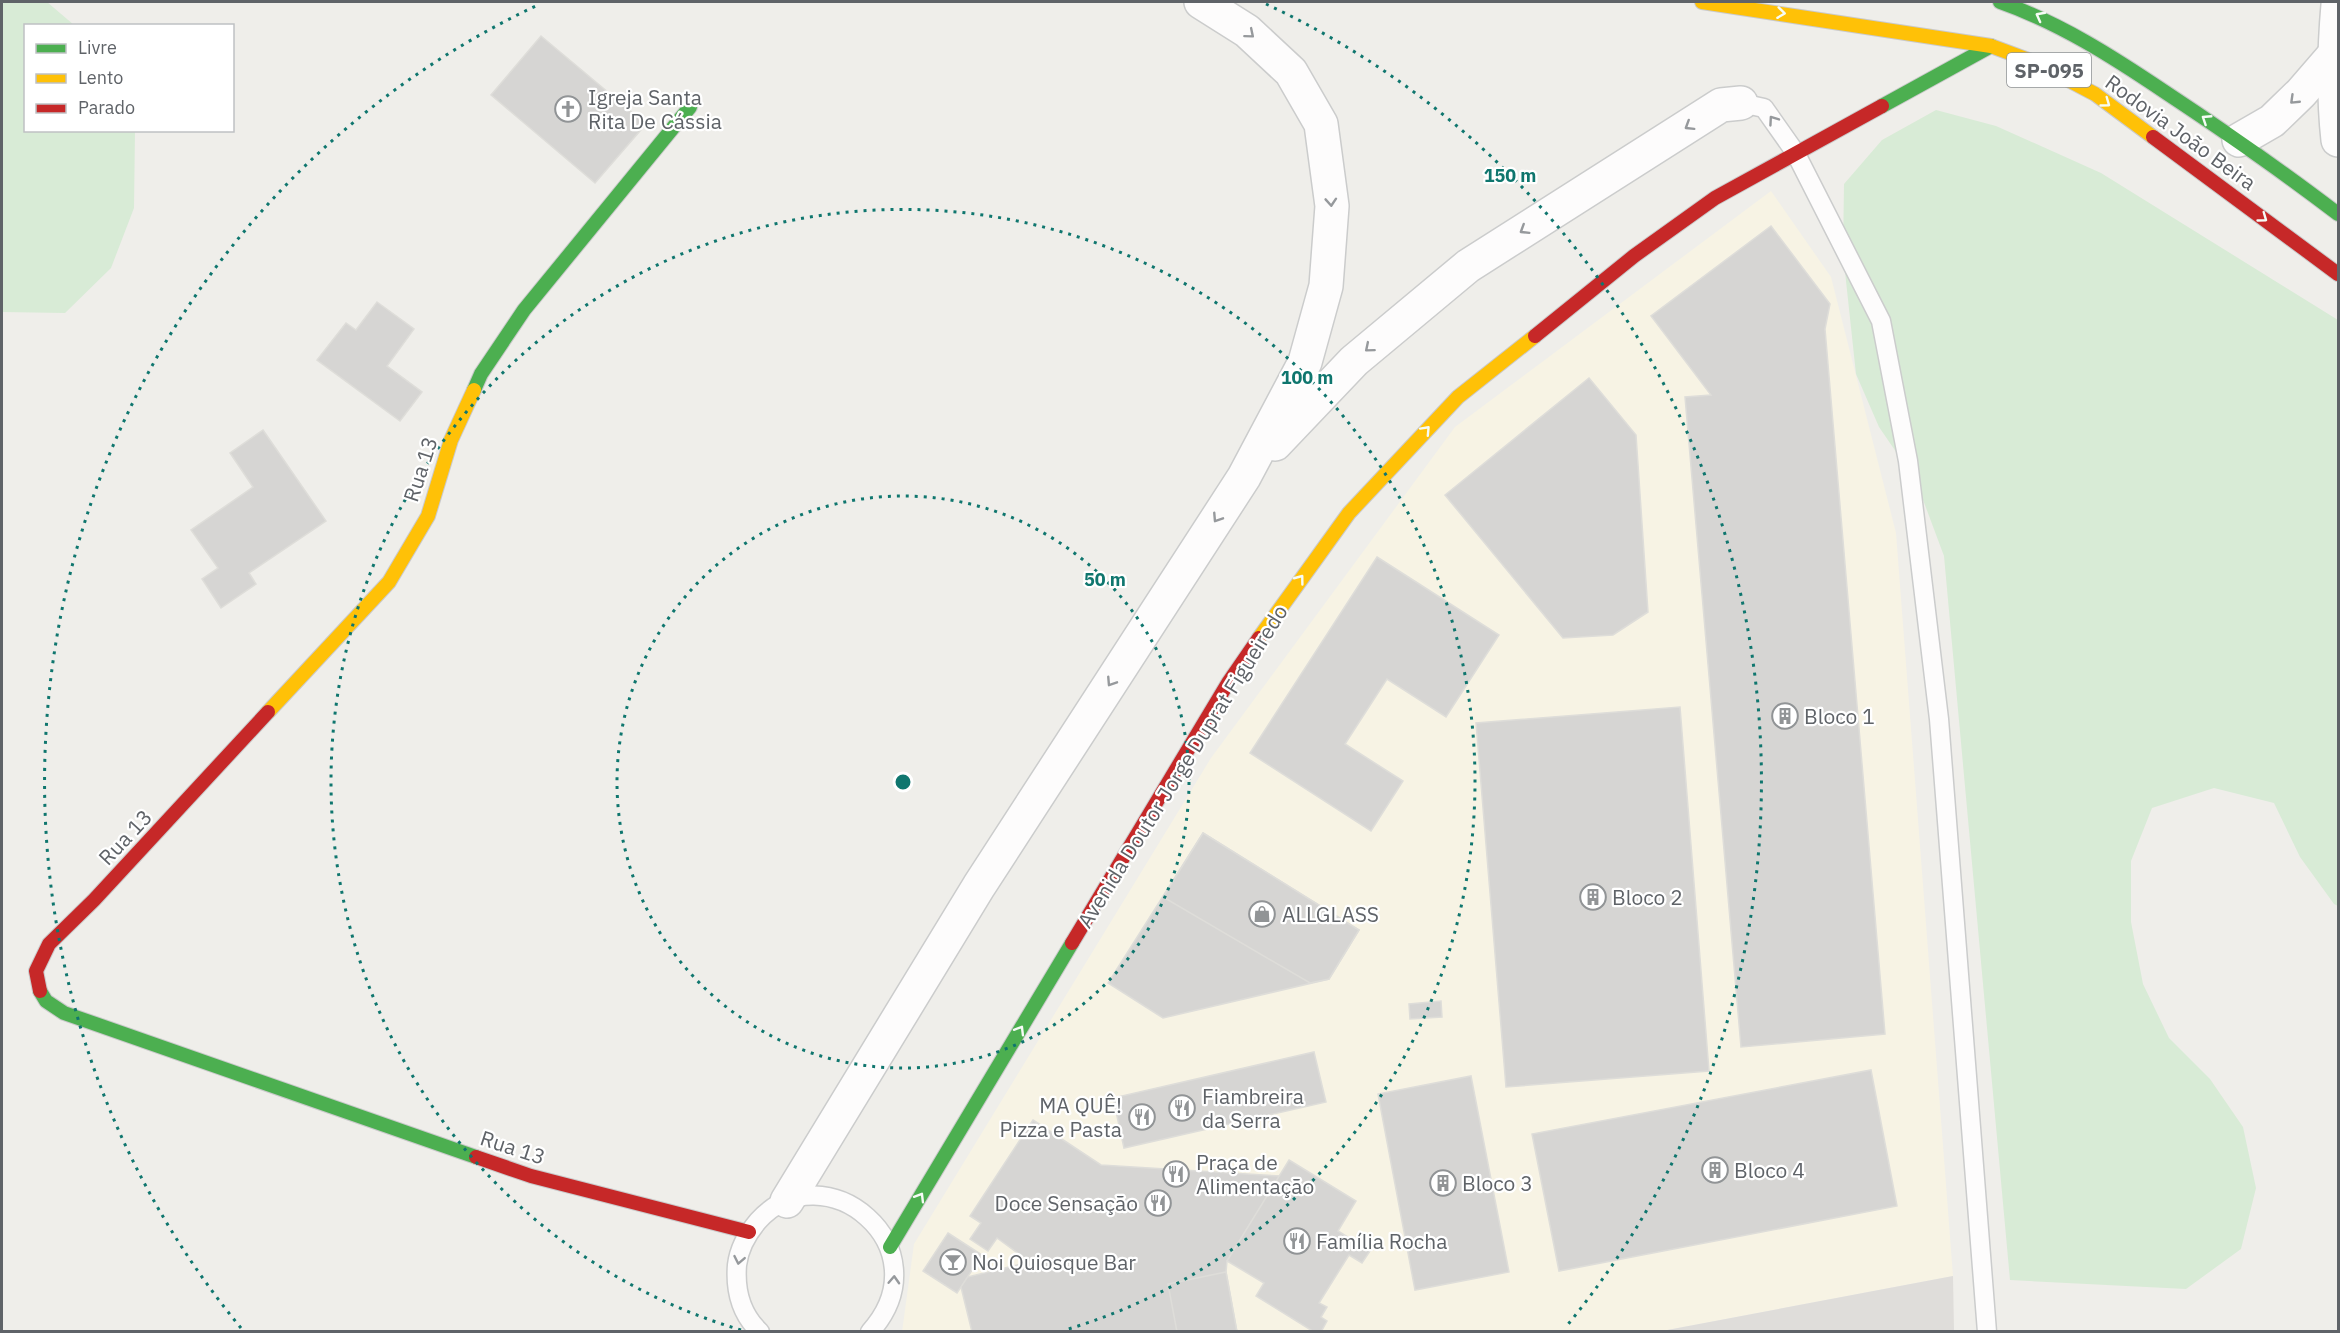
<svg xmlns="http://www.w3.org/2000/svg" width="2340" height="1333" viewBox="0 0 2340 1333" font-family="'IBM Plex Sans',sans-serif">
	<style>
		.commercial { fill: #f7f3e4 }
		.industrial { fill: #dfddda }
		.green { fill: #d8ebd6 }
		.building { fill: #d6d5d3; stroke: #deddd9; stroke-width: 1.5 }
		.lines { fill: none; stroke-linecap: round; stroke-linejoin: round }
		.lane-casing { stroke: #cbcccc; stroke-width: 21 }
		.street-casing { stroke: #cbcccc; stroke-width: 36 }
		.fast-casing { stroke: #cacacb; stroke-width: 16 }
		.slow-casing { stroke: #cacacb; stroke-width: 16 }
		.jam-casing { stroke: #cacacb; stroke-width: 16 }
		.lane { stroke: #fdfcfc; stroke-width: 18 }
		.street { stroke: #fdfcfc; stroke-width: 33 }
		.fast { stroke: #4caf50; stroke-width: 14 }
		.slow { stroke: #ffc107; stroke-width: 14 }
		.jam { stroke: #c62828; stroke-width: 14 }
		.oneway { stroke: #f6fbf6 }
		.oneway2 { stroke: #96999c }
		.ring { fill: none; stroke: #0f766e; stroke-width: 3; stroke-dasharray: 3 6 }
		.labels { text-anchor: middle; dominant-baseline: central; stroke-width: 4.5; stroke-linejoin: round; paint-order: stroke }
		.shield { fill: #fff; stroke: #8f9295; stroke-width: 1.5 }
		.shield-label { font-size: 20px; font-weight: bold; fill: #5f6368 }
		.poi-label { font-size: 21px; fill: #5f6368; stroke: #fff; text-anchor: start }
		.street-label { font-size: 21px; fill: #5f6368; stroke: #fff }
		.centre { fill: #0f766e; stroke: #fff; stroke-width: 3 }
		.ring-label { font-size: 18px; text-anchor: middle; font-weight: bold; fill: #0f766e; stroke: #fff; stroke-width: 4.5; stroke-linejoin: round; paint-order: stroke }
	</style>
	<rect width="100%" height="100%" fill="#efeeea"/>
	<polygon class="commercial" points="1771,191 1831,277 1896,533 1953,1276 1662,1331 902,1332 914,1244 1211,758 1455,427"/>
	<polygon class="industrial" points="1953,1276 1954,1331 1662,1331"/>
	<g class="green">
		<polygon points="2,2 47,2 74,25 26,26 26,130 135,131 134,208 111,268 65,313 2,312"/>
		<polygon points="1936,110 1996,126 2101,173 2338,320 2338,906 2334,904 2300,857 2274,803 2214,788 2152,808 2131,861 2131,922 2143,984 2169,1038 2210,1079 2243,1127 2256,1188 2241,1249 2186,1289 2010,1280 1944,556 1916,481 1879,427 1856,374 1843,253 1844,184 1882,140"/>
	</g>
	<g class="building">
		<polygon points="541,36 646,124 595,183 491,95"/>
		<polygon points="1771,226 1830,304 1825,329 1885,1034 1741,1047 1685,397 1711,395 1651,316"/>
		<polygon points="377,302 414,329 387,366 422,392 400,421 317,360 346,323 356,330"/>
		<polygon points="1589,378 1636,435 1648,612 1613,635 1563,638 1445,495"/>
		<polygon points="263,430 326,521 249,573 256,584 221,608 202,579 218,568 191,530 253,487 230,453"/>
		<polygon points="1377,557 1499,635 1446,717 1387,679 1345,744 1403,781 1371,831 1250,753"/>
		<polygon points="1680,707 1709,1071 1506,1087 1476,723"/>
		<polygon points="1203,833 1359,930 1329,979 1163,1018 1108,983"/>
		<polygon points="1203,833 1359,930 1329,979 1310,983 1163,897"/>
		<polygon points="1441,1001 1442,1017 1410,1019 1409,1004"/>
		<polygon points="1314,1052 1326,1102 1124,1148 1113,1098"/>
		<polygon points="1871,1070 1897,1206 1559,1271 1532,1134"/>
		<polygon points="1471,1076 1509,1272 1415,1290 1378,1094"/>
		<polygon points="1033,1120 1101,1165 1280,1176 1227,1261 1226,1272 1237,1332 972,1332 959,1279 1030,1262 997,1238 988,1251 970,1239 981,1223 970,1216"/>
		<polygon points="1289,1160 1356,1201 1338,1231 1370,1251 1362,1263 1349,1255 1319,1303 1327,1307 1321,1317 1327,1321 1321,1332 1314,1332 1256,1296 1264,1283 1227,1261"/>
		<polygon points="948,1233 982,1255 957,1293 923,1271"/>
		<polygon points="1226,1272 1237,1332 1177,1332 1168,1284"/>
	</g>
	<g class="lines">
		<g class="lane-casing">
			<g id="lane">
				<polyline points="1741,103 1764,108 1795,152 1881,321 1908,461 1939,719 1987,1332"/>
				<path d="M 760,1332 C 741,1314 735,1290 737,1265 C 739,1248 747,1234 758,1221 C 824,1148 946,1247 870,1332"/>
			</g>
		</g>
		<g class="street-casing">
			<g id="street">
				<path d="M 2338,5 C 2334,51 2333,94 2338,140"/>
				<polyline points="2239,140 2272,121 2301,93 2333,56"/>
				<polyline points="1275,444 1354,361 1468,266 1721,105 1741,103"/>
				<polyline points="787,1201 979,886 1244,477 1305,362 1326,286 1332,206 1321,124 1291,72 1247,31 1201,2"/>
			</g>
		</g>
		<g class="fast-casing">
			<g id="fast">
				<path d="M 2000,2 C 2060,23 2113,57 2165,92 C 2224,131 2282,171 2338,214"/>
				<polyline points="1882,106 1991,46"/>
				<polyline points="474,390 481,374 524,310 690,107"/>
				<polyline points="40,991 46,1001 64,1013 476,1157"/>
				<polyline points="890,1247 1072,943"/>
			</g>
		</g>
		<g class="slow-casing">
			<g id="slow">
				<polyline points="1702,2 1991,46 2034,62 2095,94 2153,137"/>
				<polyline points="1259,638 1349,513 1458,397 1535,336"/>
				<polyline points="268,712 389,582 428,516 451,440 474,390"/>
			</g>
		</g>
		<g class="jam-casing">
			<g id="jam">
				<polyline points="2153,137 2338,274"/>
				<polyline points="1535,336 1634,256 1715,198 1882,106"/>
				<polyline points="1072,943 1228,683 1259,638"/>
				<polyline points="40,991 36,971 49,944 94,900 268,712"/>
				<polyline points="476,1157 531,1176 749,1232"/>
			</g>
		</g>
		<use href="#lane" class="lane"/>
		<use href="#street" class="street"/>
		<use href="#fast" class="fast"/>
		<use href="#slow" class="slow"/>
		<use href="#jam" class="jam"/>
	</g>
	<defs><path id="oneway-chevron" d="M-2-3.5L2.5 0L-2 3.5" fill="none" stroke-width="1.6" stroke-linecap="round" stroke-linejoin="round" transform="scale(1.5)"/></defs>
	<g class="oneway">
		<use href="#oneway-chevron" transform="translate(1781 13) rotate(7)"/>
		<use href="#oneway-chevron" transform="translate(2040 16) rotate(-152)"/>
		<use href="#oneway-chevron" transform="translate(2106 103) rotate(36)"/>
		<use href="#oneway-chevron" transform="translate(2206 119) rotate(-147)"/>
		<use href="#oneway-chevron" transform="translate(2263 218) rotate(36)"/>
		<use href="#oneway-chevron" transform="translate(1426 430) rotate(-47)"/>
		<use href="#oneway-chevron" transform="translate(1300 579) rotate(-53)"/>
		<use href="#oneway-chevron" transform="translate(1020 1030) rotate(-59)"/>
		<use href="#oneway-chevron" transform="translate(920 1197) rotate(-59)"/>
	</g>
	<g class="oneway2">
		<use href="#oneway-chevron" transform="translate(1250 34) rotate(40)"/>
		<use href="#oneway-chevron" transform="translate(2294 100) rotate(136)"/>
		<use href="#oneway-chevron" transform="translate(1773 120) rotate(-125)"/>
		<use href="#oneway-chevron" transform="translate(1689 126) rotate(148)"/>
		<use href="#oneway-chevron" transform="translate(1331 202) rotate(86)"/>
		<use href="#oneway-chevron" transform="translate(1524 230) rotate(148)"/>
		<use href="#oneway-chevron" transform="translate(1369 348) rotate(140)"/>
		<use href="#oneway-chevron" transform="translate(1217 518) rotate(123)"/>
		<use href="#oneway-chevron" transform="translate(1111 682) rotate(123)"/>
		<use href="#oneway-chevron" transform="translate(739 1260) rotate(101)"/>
		<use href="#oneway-chevron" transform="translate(894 1280) rotate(-87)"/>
	</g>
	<g class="ring">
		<circle cx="903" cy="782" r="286"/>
		<path d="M741 1330A572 572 0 1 1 1065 1330"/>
		<path d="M241 1328A858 858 0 0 1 540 4M1266 4A858 858 0 0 1 1565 1328"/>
	</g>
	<defs>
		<g id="church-ring" transform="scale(1.35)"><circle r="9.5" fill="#fff" stroke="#919496" stroke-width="1.5"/><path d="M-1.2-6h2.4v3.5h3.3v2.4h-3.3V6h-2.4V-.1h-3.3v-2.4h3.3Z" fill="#919496"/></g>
		<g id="building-ring" transform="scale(1.35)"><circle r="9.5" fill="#fff" stroke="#919496" stroke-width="1.5"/><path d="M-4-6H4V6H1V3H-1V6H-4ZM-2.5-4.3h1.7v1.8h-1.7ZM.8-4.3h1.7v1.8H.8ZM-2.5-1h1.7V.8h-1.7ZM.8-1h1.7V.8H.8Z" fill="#919496"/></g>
		<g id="shop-ring" transform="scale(1.35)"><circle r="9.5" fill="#fff" stroke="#919496" stroke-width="1.5"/><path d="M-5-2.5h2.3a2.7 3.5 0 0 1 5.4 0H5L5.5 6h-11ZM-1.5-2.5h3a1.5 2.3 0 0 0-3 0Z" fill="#919496"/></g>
		<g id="restaurant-ring" transform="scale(1.35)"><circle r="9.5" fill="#fff" stroke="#919496" stroke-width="1.5"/><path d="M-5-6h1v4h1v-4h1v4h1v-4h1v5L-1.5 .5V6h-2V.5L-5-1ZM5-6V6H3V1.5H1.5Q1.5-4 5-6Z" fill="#919496"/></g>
		<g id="bar-ring" transform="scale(1.35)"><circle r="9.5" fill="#fff" stroke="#919496" stroke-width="1.5"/><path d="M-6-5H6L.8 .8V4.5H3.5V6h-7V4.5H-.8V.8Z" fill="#919496"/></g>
	</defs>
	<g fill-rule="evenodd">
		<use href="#church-ring" x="568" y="109"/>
		<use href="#building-ring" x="1785" y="716"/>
		<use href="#building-ring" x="1593" y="897"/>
		<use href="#shop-ring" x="1262" y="914"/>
		<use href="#restaurant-ring" x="1182" y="1108"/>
		<use href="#restaurant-ring" x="1142" y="1117"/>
		<use href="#building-ring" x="1715" y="1170"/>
		<use href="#restaurant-ring" x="1176" y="1174"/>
		<use href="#building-ring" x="1443" y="1183"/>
		<use href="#restaurant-ring" x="1158" y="1203"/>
		<use href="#restaurant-ring" x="1297" y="1241"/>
		<use href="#bar-ring" x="953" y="1262"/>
	</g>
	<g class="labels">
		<rect class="shield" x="2007" y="53" width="84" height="34" rx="4.5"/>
		<g class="shield-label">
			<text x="2049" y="70">SP-095</text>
		</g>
		<g class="poi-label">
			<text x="588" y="97">Igreja Santa<tspan x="588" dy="24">Rita De Cássia</tspan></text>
			<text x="1804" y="716">Bloco 1</text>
			<text x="1612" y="897">Bloco 2</text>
			<text x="1282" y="914">ALLGLASS</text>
			<text x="1202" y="1096">Fiambreira<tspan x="1202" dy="24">da Serra</tspan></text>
			<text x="1122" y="1105" text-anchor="end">MA QUÊ!<tspan x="1122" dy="24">Pizza e Pasta</tspan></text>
			<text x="1196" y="1162">Praça de<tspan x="1196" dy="24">Alimentação</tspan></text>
			<text x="1734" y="1170">Bloco 4</text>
			<text x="1462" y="1183">Bloco 3</text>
			<text x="1138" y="1203" text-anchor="end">Doce Sensação</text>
			<text x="1316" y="1241">Família Rocha</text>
			<text x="972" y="1262">Noi Quiosque Bar</text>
		</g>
		<g class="street-label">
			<text transform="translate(2181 132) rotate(36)">Rodovia João Beira</text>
			<text transform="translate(420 469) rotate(-72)">Rua 13</text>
			<text transform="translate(1182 766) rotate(-58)">Avenida Doutor Jorge Duprat Figueiredo</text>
			<text transform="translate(125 837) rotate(-47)">Rua 13</text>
			<text transform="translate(513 1147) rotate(18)">Rua 13</text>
		</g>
	</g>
	<circle cx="903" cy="782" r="9" class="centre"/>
	<g class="ring-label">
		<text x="1510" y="182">150 m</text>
		<text x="1307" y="384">100 m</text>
		<text x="1105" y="586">50 m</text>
	</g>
	<rect width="2340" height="1333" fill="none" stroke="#5f6368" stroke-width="6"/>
	<rect x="24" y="24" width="210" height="108" fill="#ffffff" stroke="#bfc1c3" stroke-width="1.5"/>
	<rect x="36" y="44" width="30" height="9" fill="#4caf50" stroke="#bfc1c3" stroke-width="1.5"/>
	<text x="78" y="54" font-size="18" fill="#5f6368">Livre</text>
	<rect x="36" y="74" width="30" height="9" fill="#ffc107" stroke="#bfc1c3" stroke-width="1.5"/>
	<text x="78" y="84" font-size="18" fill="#5f6368">Lento</text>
	<rect x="36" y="104" width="30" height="9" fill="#c62828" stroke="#bfc1c3" stroke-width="1.5"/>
	<text x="78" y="114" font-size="18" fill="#5f6368">Parado</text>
</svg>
